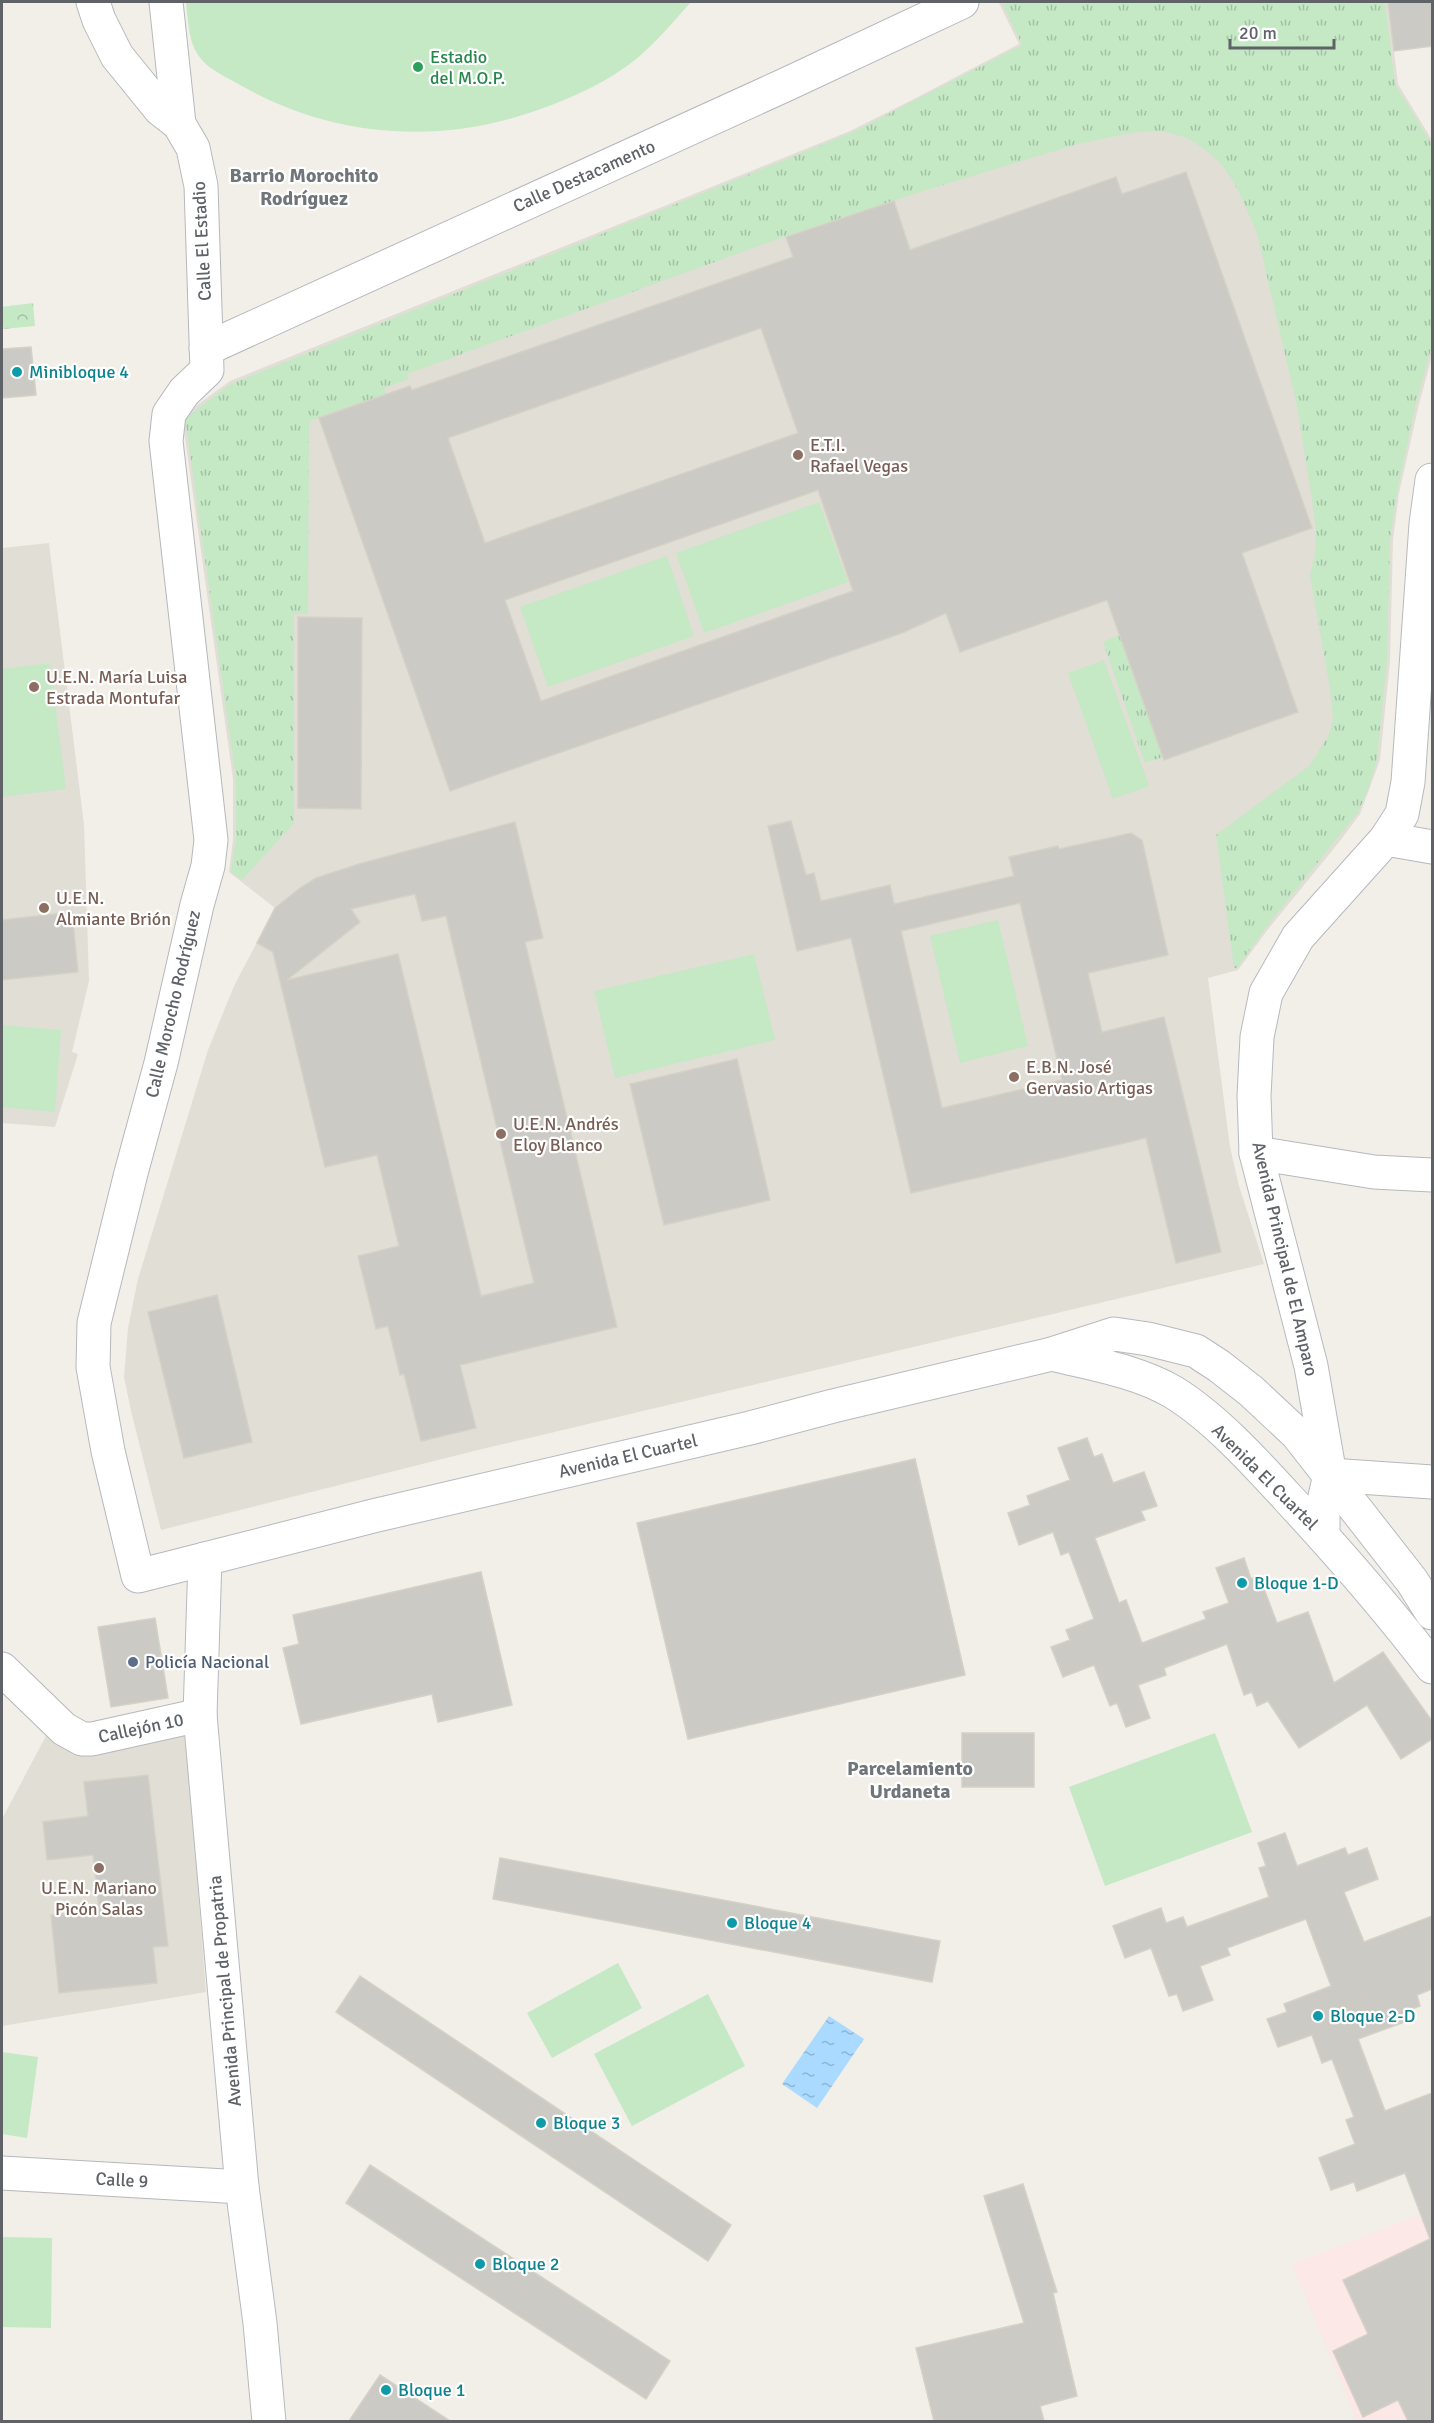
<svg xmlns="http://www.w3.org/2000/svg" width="1434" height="2423" viewBox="0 0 1434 2423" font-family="Signika,sans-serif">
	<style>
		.education { fill: #e1ded6 }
		.medical { fill: #fce8e6 }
		.grass { fill: url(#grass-tufts) }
		.forest { fill: url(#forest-crowns) }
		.pitch { fill: #c5e8c5 }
		.water { fill: url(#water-ripples) }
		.building { fill: #cccac5; stroke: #d6d1c6; stroke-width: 1.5; fill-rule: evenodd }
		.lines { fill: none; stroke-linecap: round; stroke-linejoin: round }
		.minor-casing { stroke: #b5b8bc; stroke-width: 35 }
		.secondary-casing { stroke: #b6babf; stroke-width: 35 }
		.minor { stroke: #fff; stroke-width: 33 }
		.secondary { stroke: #fff; stroke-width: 33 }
		.leisure-dot { fill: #2e9e5b; stroke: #fff; stroke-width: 2 }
		.culture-dot { fill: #0f9aa8; stroke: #fff; stroke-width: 2 }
		.education-dot { fill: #8d6e63; stroke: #fff; stroke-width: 2 }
		.service-dot { fill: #5c6f8a; stroke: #fff; stroke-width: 2 }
		.labels { text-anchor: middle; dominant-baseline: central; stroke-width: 4.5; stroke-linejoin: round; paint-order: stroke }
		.leisure-label { font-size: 18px; fill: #27864d; stroke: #fff; text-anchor: start }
		.street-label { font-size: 18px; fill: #5f6368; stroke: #fff }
		.culture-label { font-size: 18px; fill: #0d838f; stroke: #fff; text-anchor: start }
		.education-label { font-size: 18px; fill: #785e54; stroke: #fff; text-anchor: start }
		.service-label { font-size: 18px; fill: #4e5e75; stroke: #fff; text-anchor: start }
		.neighbourhood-label { font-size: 20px; font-weight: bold; fill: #70757a; stroke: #fff }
	</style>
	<defs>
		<pattern id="grass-tufts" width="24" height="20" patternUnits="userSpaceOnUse" patternTransform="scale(1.5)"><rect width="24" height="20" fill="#c5e8c5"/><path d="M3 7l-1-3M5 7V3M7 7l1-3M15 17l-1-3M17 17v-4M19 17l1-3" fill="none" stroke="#a3c0a4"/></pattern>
		<pattern id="forest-crowns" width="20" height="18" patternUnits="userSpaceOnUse" patternTransform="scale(1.5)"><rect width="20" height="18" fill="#c5e8c5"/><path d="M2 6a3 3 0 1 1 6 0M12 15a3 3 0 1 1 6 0" fill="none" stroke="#a3c0a4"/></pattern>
		<pattern id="water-ripples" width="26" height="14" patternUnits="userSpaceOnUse" patternTransform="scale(1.5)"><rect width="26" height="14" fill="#aadaff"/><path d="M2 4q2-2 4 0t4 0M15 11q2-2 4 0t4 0" fill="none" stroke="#8eb4d2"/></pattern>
	</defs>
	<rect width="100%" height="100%" fill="#f1efe8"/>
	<g class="education">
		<polygon points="1002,2 1388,2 1398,84 1432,140 1432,356 1419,404 1399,493 1393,540 1390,661 1380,760 1360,814 1340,841 1269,928 1238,970 1208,978 1230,1147 1239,1186 1264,1264 474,1451 161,1530 131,1411 124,1377 128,1328 138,1279 208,1050 234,986 275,908 229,872 233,839 233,779 182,416 230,381 850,131 914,99 1019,44 999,3"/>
		<polygon points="49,543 84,825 89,981 72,1052 78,1054 55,1127 2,1123 2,548"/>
		<polygon points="48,1732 186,1734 206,1992 2,2026 2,1819"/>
	</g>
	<polygon class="medical" points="1432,2210 1432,2421 1357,2421 1292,2264"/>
	<g class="grass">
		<polygon points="1010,2 1385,2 1395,84 1432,145 1432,345 1416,403 1397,492 1390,539 1387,660 1377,759 1369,787 1358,812 1267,926 1237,968 1234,968 1216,835 1309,766 1329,735 1333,719 1330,689 1310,575 1315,555 1316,532 1312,499 1297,406 1257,233 1238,190 1223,166 1207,151 1188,138 1162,131 1136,132 1078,144 923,191 786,236 407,374 409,379 384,388 386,394 309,421 308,614 294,614 294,823 242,880 231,872 236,838 236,779 185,418 231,384 851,133 1022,45 1003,5"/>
		<polygon points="1120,635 1163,757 1145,763 1103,642"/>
	</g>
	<polygon class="forest" points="33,303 35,326 2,329 2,307"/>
	<g class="pitch">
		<path d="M 186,2 L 691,2 C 672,23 651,49 627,66 C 598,87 562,102 529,113 C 433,145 330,136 242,86 C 227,77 208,70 198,55 C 188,40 188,18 186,2 Z"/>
		<polygon points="819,502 848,582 704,633 676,553"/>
		<polygon points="667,556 694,636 548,687 520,607"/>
		<polygon points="1104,660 1149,786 1113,799 1068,673"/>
		<polygon points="50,663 66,789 2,797 2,669"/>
		<polygon points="998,920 1028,1046 960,1063 930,936"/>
		<polygon points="754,954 775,1040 615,1078 594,991"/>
		<polygon points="2,1025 61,1030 55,1112 2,1107"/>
		<polygon points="1215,1733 1252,1832 1105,1886 1069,1787"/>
		<polygon points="618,1963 642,2008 552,2058 527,2013"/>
		<polygon points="708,1994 745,2066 632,2126 594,2054"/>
		<polygon points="2,2052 38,2057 27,2138 2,2134"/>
		<polygon points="2,2237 52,2238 51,2328 2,2327"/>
	</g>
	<polygon class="water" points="829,2016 864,2039 817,2108 782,2084"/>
	<g class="building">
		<polygon points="1388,2 1432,2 1432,46 1394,51"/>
		<path d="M 1186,172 L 1312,528 L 1242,553 L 1298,712 L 1164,760 L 1107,600 L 960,652 L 946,613 L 902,633 L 450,791 L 319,418 L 410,386 L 412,390 L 793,257 L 786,237 L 894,201 L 910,250 L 1116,177 L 1122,194 ZM 761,328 L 798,433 L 485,543 L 448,438 ZM 818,490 L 853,591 L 541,701 L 505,600 Z"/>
		<polygon points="31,347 36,395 2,398 2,349"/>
		<polygon points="298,617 362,618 361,809 298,808"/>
		<path d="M 791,821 L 806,875 L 814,873 L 821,901 L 890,885 L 894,904 L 1014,876 L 1009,857 L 1058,846 L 1059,849 L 1131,833 L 1142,840 L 1168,955 L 1088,973 L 1102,1032 L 1164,1017 L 1221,1252 L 1176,1263 L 1146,1138 L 911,1193 L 851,938 L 797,951 L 768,826 ZM 1020,903 L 1062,1080 L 942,1108 L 901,931 Z"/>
		<path d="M 515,822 L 543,938 L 525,942 L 617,1327 L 460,1365 L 476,1428 L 421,1441 L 404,1374 L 400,1375 L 388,1326 L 376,1329 L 358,1256 L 399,1246 L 377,1155 L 325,1167 L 273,952 L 257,943 L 275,908 L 300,888 L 316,878 L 359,864 ZM 415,894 L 422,921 L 446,916 L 534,1283 L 481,1296 L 398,954 L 287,980 L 360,922 L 351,909 Z"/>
		<polygon points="72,912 78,972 2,980 2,920"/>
		<polygon points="737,1059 770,1200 664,1225 630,1084"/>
		<polygon points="217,1295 252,1442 184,1458 148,1312"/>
		<polygon points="1087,1438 1094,1457 1102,1454 1113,1483 1144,1472 1157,1506 1141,1511 1145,1520 1095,1538 1119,1603 1126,1600 1142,1643 1206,1619 1203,1612 1229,1603 1216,1568 1244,1558 1251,1579 1259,1576 1277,1623 1308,1612 1334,1683 1383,1652 1432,1721 1432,1739 1401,1759 1367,1705 1299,1748 1268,1701 1257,1706 1252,1692 1244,1695 1227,1644 1164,1668 1166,1675 1138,1685 1150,1718 1126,1727 1117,1703 1110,1706 1094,1665 1063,1677 1051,1647 1070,1640 1066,1630 1094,1619 1069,1552 1061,1555 1053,1532 1019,1545 1008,1513 1030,1505 1027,1496 1070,1480 1058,1448"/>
		<polygon points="915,1459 965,1675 688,1739 637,1523"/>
		<polygon points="481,1572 512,1705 438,1722 432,1694 301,1724 283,1648 299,1644 293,1615"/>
		<polygon points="155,1618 168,1698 111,1707 98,1627"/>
		<rect x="962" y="1733" width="72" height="54"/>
		<polygon points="148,1775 168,1946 153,1947 157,1983 59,1993 51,1915 99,1910 93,1855 47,1860 43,1822 88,1816 84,1782"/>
		<polygon points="1285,1833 1297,1866 1345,1848 1348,1855 1367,1848 1378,1879 1344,1892 1364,1942 1432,1916 1432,1989 1417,1995 1420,2006 1403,2012 1407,2021 1358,2039 1385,2111 1432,2093 1432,2421 1408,2421 1398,2400 1363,2417 1333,2351 1368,2334 1343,2280 1430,2239 1405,2173 1357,2191 1354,2182 1331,2190 1319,2158 1355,2144 1346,2120 1354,2117 1332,2059 1322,2063 1312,2035 1278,2047 1267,2019 1287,2012 1284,2004 1331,1986 1306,1919 1227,1948 1230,1955 1200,1966 1213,2000 1183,2011 1177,1994 1169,1996 1151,1948 1125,1958 1113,1926 1161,1908 1166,1923 1183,1917 1187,1927 1269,1897 1259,1868 1266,1866 1258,1843"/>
		<polygon points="500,1858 940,1941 932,1982 493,1899"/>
		<polygon points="360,1976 731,2225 708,2261 336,2012"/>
		<polygon points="370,2165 670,2361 646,2399 346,2203"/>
		<polygon points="1023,2184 1057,2292 1053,2293 1077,2396 1040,2406 1044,2421 934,2421 916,2348 1024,2323 984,2196"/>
		<polygon points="380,2375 450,2421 349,2421"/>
	</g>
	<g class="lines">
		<g class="minor-casing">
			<g id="minor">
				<polyline points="93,2 99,20 117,56 160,109 179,124 193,148 201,186 207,370 184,392 169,414 166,441 211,840 208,866 197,905 161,1063 131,1173 94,1323 93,1367 108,1451 138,1576 205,1559"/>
				<polyline points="166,2 179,124"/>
				<polyline points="206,349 785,85 962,2"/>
				<polyline points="1386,839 1432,847"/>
				<polyline points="1256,1153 1374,1172 1432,1175"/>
				<polyline points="1330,1475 1432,1482"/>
				<polyline points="2,1669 64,1729 82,1739 92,1739 200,1715"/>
				<polyline points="2,2173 242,2187"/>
			</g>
		</g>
		<g class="secondary-casing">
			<g id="secondary">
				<path d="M 1052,1354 C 1092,1364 1137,1371 1173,1392 C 1214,1417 1255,1462 1287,1497 C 1338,1552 1387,1608 1432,1667"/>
				<polyline points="1323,1535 1323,1505 1330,1475 1311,1366 1256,1153 1254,1096 1257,1037 1266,993 1298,937 1386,839 1402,814 1408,782 1426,524 1432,480"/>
				<polyline points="269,2422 260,2323 242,2187 200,1715 205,1559 373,1516 750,1428 833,1406 1052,1354 1114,1334 1148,1339 1196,1351 1219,1366 1251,1391 1297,1434 1412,1581 1432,1613"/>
			</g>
		</g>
		<use href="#minor" class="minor"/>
		<use href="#secondary" class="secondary"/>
	</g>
	<circle class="leisure-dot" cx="418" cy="67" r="6"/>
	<g class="culture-dot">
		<circle cx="17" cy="372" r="6"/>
		<circle cx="1242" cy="1583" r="6"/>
		<circle cx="732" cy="1923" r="6"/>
		<circle cx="1318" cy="2016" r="6"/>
		<circle cx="541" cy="2123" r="6"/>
		<circle cx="480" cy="2264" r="6"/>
		<circle cx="386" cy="2390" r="6"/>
	</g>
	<g class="education-dot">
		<circle cx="798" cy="455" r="6"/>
		<circle cx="34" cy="687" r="6"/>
		<circle cx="44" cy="908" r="6"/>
		<circle cx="1014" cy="1077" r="6"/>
		<circle cx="501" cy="1134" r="6"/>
		<circle cx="99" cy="1868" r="6"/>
	</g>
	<circle class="service-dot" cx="133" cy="1662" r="6"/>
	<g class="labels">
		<g class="leisure-label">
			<text x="430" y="57">Estadio<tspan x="430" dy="21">del M.O.P.</tspan></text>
		</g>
		<g class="street-label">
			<text transform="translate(584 176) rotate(-24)">Calle Destacamento</text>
			<text transform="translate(202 241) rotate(-93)">Calle El Estadio</text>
			<text transform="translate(173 1004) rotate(-77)">Calle Morocho Rodríguez</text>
			<text transform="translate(1285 1259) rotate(77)">Avenida Principal de El Amparo</text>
			<text transform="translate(628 1456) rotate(-13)">Avenida El Cuartel</text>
			<text transform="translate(1265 1477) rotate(45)">Avenida El Cuartel</text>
			<text transform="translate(141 1728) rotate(-12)">Callejón 10</text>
			<text transform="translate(225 1991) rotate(-95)">Avenida Principal de Propatria</text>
			<text transform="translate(122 2180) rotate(3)">Calle 9</text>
		</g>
		<g class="culture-label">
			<text x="29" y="372">Minibloque 4</text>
			<text x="1254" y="1583">Bloque 1-D</text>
			<text x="744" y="1923">Bloque 4</text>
			<text x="1330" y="2016">Bloque 2-D</text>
			<text x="553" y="2123">Bloque 3</text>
			<text x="492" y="2264">Bloque 2</text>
			<text x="398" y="2390">Bloque 1</text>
		</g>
		<g class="education-label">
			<text x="810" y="445">E.T.I.<tspan x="810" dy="21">Rafael Vegas</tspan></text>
			<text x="46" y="677">U.E.N. María Luisa<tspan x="46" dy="21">Estrada Montufar</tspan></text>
			<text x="56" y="898">U.E.N.<tspan x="56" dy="21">Almiante Brión</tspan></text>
			<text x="1026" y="1067">E.B.N. José<tspan x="1026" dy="21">Gervasio Artigas</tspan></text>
			<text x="513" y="1124">U.E.N. Andrés<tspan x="513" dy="21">Eloy Blanco</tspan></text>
			<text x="99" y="1888" text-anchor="middle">U.E.N. Mariano<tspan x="99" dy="21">Picón Salas</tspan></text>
		</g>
		<g class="service-label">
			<text x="145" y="1662">Policía Nacional</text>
		</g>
		<g class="neighbourhood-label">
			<text x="304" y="175">Barrio Morochito<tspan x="304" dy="23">Rodríguez</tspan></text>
			<text x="910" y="1768">Parcelamiento<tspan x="910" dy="23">Urdaneta</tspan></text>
		</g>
	</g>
	<rect width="1434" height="2423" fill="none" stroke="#5f6368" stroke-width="6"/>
	<path d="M1230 39v9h104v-9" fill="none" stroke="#5f6368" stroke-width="3"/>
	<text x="1239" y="39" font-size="18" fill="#5f6368" stroke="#ffffff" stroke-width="4.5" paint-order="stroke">20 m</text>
</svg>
